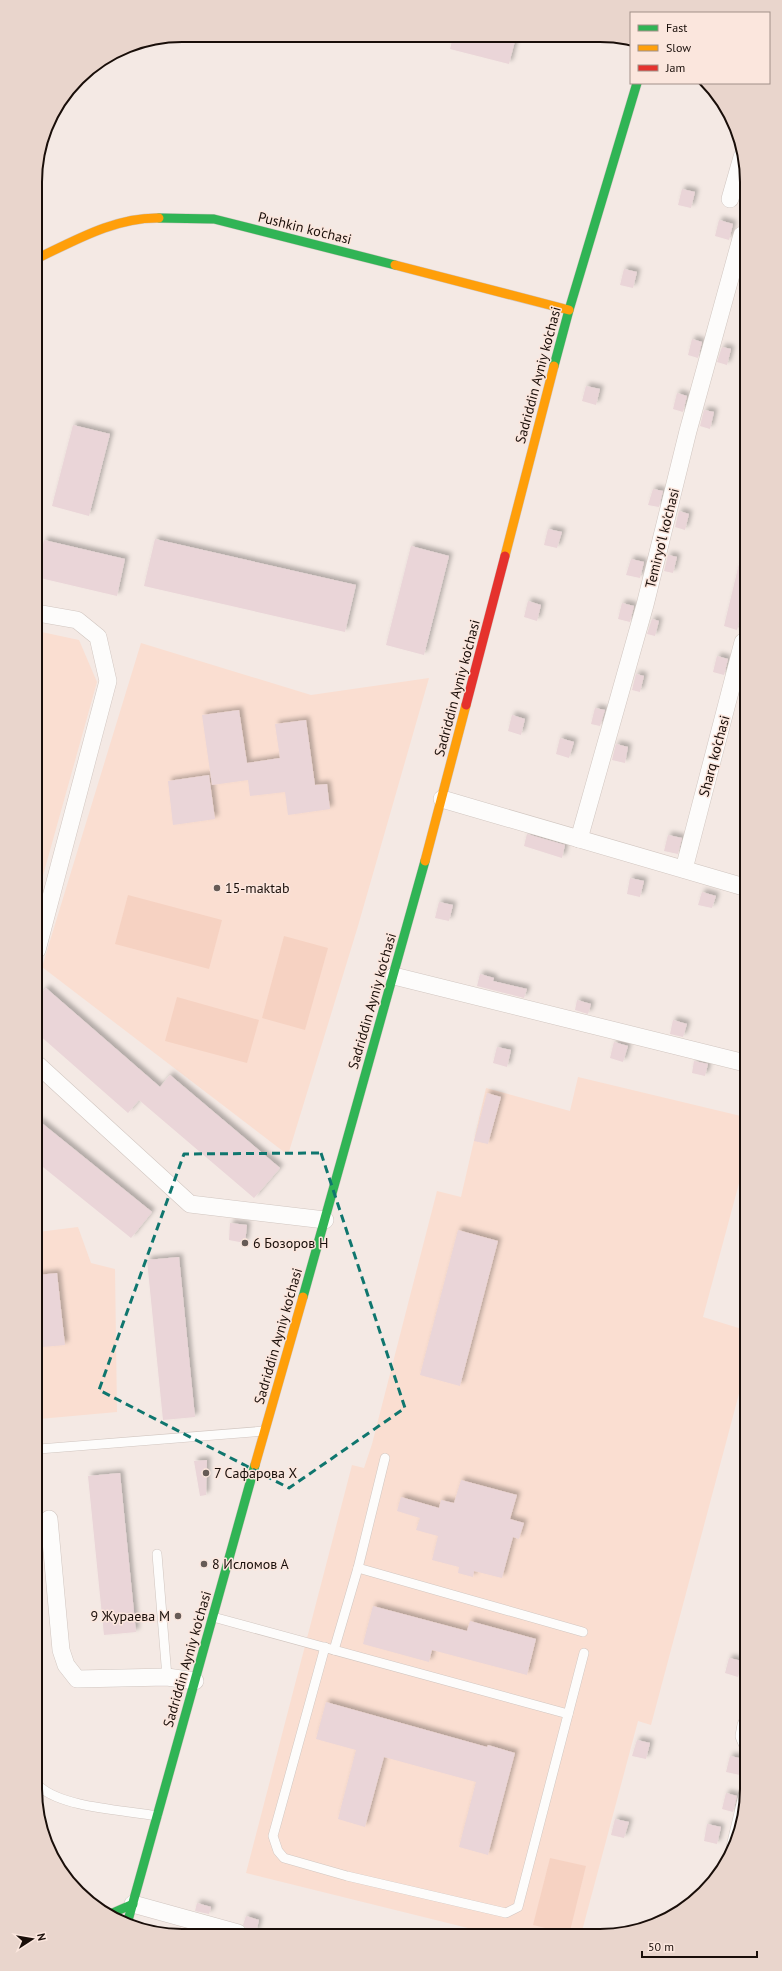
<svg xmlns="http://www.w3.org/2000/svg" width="782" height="1971" viewBox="0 0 782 1971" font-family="'PT Sans',sans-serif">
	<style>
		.built { fill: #faded1 }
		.green { fill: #f6d2c2 }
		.building { fill: #ead5d8; filter: url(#shadow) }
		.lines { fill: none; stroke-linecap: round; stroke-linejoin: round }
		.lane-casing { stroke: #d1c6c0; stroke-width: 10 }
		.street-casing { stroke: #d1c6c0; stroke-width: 18 }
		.fast-casing { stroke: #d1c6c0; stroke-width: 10 }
		.slow-casing { stroke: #d1c6c0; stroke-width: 10 }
		.jam-casing { stroke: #d1c6c0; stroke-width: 10 }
		.lane { stroke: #fdfcfb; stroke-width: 9 }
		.street { stroke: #fdfcfb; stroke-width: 17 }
		.fast { stroke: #30b455; stroke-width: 9 }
		.slow { stroke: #ff9f0a; stroke-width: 9 }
		.jam { stroke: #e5322d; stroke-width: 9 }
		.marked { fill: none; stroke: #0f766e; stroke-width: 3; stroke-dasharray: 8 5; stroke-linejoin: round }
		.poi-dot { fill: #665b56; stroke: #fbe6dd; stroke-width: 1.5 }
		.labels { text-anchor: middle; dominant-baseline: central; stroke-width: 3; stroke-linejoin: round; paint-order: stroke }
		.street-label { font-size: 14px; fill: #190e09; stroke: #fbe6dd }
		.poi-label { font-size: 14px; fill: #190e09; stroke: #fbe6dd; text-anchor: start }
		.rim { fill: none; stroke: #190e09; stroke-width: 2 }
	</style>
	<defs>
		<filter id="shadow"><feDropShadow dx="3.5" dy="-3.5" stdDeviation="2" flood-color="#0004"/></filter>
	</defs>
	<rect width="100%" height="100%" fill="#f4e9e4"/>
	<g class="built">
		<polygon points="37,631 79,640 97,682 37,897"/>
		<polygon points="141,643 311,695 429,678 358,926 288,1155 42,967"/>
		<polygon points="578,1077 745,1117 745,1161 703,1317 745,1330 745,1371 651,1725 638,1721 582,1931 484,1932 246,1873 352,1465 364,1468 372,1444 437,1191 461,1197 486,1088 570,1111"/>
		<polygon points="78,1227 91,1263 115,1269 117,1412 39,1419 38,1232"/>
	</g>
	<g class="green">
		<polygon points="128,895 222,920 209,969 115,944"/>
		<polygon points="284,936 328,948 305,1030 262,1018"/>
		<polygon points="177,997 259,1020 247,1063 165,1041"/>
		<polygon points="550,1858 586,1866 570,1931 558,1931 533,1925"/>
	</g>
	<g class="building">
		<polygon points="453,37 516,37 509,64 450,49"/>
		<polygon points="682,189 695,192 691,208 678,205"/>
		<polygon points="719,220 733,224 729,240 715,236"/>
		<polygon points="624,269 637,272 633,288 620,285"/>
		<polygon points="692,339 702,342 698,358 688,355"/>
		<polygon points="722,347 731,349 727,365 717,362"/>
		<polygon points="586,386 600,389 596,405 582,401"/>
		<polygon points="677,393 687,396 683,412 673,409"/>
		<polygon points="704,410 714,412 710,429 700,426"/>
		<polygon points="73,425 110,434 89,516 52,506"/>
		<polygon points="653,489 663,491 659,507 648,505"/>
		<polygon points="679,511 689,514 685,530 675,527"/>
		<polygon points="548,529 562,532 557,548 544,545"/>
		<polygon points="155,539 356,585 345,632 144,586"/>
		<polygon points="44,540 125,559 117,596 36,577"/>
		<polygon points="411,546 449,556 424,655 386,645"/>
		<polygon points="668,555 677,557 673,573 664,571"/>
		<polygon points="631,559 644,562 640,578 626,575"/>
		<polygon points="739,564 743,565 743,605 737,630 724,626"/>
		<polygon points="528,601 541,605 537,621 524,617"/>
		<polygon points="622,603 634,606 630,622 618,619"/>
		<polygon points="652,619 659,621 655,636 647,634"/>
		<polygon points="717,656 728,659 724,675 713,672"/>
		<polygon points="636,674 644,676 640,692 632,690"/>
		<polygon points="595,708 605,710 600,726 591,724"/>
		<polygon points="239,710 247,763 280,758 275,724 306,720 315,785 327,784 330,809 288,815 285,792 250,796 248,780 212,785 202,715"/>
		<polygon points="512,715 525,719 521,735 508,731"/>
		<polygon points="560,738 574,742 569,758 556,754"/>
		<polygon points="616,744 628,747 625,763 612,760"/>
		<polygon points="209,775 215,819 173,825 168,781"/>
		<polygon points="527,834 565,845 562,858 524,846"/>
		<polygon points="668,835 682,838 678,854 664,851"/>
		<polygon points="630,878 644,881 640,897 627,894"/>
		<polygon points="702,892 716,896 712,908 698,905"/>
		<polygon points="439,902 453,905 449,921 435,918"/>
		<polygon points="480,974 494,978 493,981 527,989 524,998 477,986"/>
		<polygon points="46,988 160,1087 170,1075 280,1168 254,1198 139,1100 128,1113 38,1034 38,998"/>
		<polygon points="577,1000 591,1004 588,1014 575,1010"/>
		<polygon points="673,1020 687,1024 683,1037 670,1034"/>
		<polygon points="614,1042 628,1046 623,1062 610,1058"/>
		<polygon points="497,1047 511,1050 507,1067 493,1063"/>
		<polygon points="694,1061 708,1064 705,1076 692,1073"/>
		<polygon points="487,1093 501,1097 488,1144 474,1141"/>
		<polygon points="38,1120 152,1212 131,1238 38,1163"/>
		<polygon points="230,1223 247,1225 245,1243 229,1240"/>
		<polygon points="458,1230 498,1241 460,1386 420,1375"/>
		<polygon points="179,1257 195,1417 163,1420 147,1260"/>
		<polygon points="57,1273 65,1345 42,1347 39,1315 38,1275"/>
		<polygon points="207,1460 206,1495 200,1496 194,1461"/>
		<polygon points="120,1473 136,1632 104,1635 88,1476"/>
		<polygon points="461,1480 517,1495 510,1519 524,1523 519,1539 513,1537 502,1578 474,1571 473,1577 458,1573 459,1567 432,1560 438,1536 416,1530 420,1518 397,1511 401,1497 439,1508 441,1500 454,1503"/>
		<polygon points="373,1606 467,1631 470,1621 536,1639 527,1675 432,1650 429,1662 363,1644"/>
		<polygon points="729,1658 742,1661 738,1677 725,1673"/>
		<polygon points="326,1702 487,1747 488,1745 515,1753 488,1855 459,1847 476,1782 384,1757 365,1827 338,1819 356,1750 316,1739"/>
		<polygon points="637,1740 650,1743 646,1759 632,1756"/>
		<polygon points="730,1756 744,1759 740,1775 726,1772"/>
		<polygon points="726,1793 737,1796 733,1812 722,1809"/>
		<polygon points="615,1819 629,1822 624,1838 611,1835"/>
		<polygon points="707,1824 721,1827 717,1844 704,1841"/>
		<polygon points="197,1903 211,1907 209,1914 195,1911"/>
		<polygon points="246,1916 259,1920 256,1933 248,1930 243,1925"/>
	</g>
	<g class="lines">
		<g class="lane-casing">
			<g id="lane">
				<polyline points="39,1449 264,1431"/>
				<polyline points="157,1554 167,1677"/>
				<polyline points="358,1568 583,1632"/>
				<polyline points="213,1617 568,1714"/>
				<polyline points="325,1647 273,1836 278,1851 284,1858 347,1876 506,1913 518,1907 584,1653"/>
				<polyline points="334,1650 358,1568 385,1458"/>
				<path d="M 40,1787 C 64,1808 125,1810 157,1816"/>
			</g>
		</g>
		<g class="street-casing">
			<g id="street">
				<polyline points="730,199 742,157"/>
				<polyline points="37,613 77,620 98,637 108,681 37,950"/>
				<polyline points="442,799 744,887"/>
				<polyline points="579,839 645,605 688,431 742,235"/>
				<polyline points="684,869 743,642"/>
				<polyline points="394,976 745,1063"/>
				<polyline points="38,1065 190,1204 325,1220"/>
				<polyline points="49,1519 61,1650 66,1665 77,1679 167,1677 195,1681"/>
				<polyline points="746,1725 744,1736 747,1743"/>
				<polyline points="735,1847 747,1796"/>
				<polyline points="133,1904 238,1933"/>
			</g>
		</g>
		<g class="fast-casing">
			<g id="fast">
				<polyline points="159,218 214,219 395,265"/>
				<polyline points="554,366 569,310 637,83"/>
				<polyline points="303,1297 425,861"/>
				<polyline points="108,1915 133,1904"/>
				<polyline points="127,1924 255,1465"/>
			</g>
		</g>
		<g class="slow-casing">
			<g id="slow">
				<path d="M 36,259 C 74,241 115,217 159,218"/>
				<polyline points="395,265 569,310"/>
				<polyline points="505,556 554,366"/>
				<polyline points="425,861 466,705"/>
				<polyline points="255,1465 303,1297"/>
			</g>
		</g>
		<g class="jam-casing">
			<polyline id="jam" points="466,705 505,556"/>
		</g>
		<use href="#lane" class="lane"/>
		<use href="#street" class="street"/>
		<use href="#fast" class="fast"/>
		<use href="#slow" class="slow"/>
		<use href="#jam" class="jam"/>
	</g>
	<path class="marked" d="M 321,1153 L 405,1408 L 289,1488 L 99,1390 L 184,1154 Z"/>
	<g class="poi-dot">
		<circle cx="217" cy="888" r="4"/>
		<circle cx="245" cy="1243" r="4"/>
		<circle cx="206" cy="1473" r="4"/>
		<circle cx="204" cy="1564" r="4"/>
		<circle cx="178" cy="1616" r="4"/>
	</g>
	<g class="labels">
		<g class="street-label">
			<text transform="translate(305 228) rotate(14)">Pushkin ko'chasi</text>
			<text transform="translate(538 375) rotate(-75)">Sadriddin Ayniy ko'chasi</text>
			<text transform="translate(662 538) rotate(-76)">Temiryo'l ko'chasi</text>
			<text transform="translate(457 688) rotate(-75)">Sadriddin Ayniy ko'chasi</text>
			<text transform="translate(714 756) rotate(-75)">Sharq ko'chasi</text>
			<text transform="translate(372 1001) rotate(-74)">Sadriddin Ayniy ko'chasi</text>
			<text transform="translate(278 1336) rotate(-74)">Sadriddin Ayniy ko'chasi</text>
			<text transform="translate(187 1659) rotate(-74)">Sadriddin Ayniy ko'chasi</text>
		</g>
		<g class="poi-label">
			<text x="225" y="888">15-maktab</text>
			<text x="253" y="1243">6 Бозоров Н</text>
			<text x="214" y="1473">7 Сафарова Х</text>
			<text x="212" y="1564">8 Исломов А</text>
			<text x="170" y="1616" text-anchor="end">9 Жураева М</text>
		</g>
	</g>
	<path d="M0 0H782V1971H0ZM182 42H600A140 140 0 0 1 740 182V1789A140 140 0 0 1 600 1929H182A140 140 0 0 1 42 1789V182A140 140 0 0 1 182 42Z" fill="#e9d5cc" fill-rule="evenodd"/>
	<path class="rim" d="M182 42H600A140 140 0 0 1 740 182V1789A140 140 0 0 1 600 1929H182A140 140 0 0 1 42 1789V182A140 140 0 0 1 182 42Z"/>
	<rect x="630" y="12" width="140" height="72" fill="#fbe6dd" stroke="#a19088"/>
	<rect x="638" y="25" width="20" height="6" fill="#30b455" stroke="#a19088"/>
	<text x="666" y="32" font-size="12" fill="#190e09">Fast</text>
	<rect x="638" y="45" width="20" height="6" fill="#ff9f0a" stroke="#a19088"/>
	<text x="666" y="52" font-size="12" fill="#190e09">Slow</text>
	<rect x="638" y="65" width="20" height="6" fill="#e5322d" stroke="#a19088"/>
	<text x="666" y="72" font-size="12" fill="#190e09">Jam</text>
	<g transform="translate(32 1939) rotate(78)" stroke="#fbe6dd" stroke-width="3" paint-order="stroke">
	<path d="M0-3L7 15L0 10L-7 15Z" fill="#190e09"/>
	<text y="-6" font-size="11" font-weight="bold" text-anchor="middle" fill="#190e09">N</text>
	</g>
	<path d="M642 1951v6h115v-6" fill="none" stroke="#190e09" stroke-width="2"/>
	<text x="648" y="1951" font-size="12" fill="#190e09" stroke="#fbe6dd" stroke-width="3" paint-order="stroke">50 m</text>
</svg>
